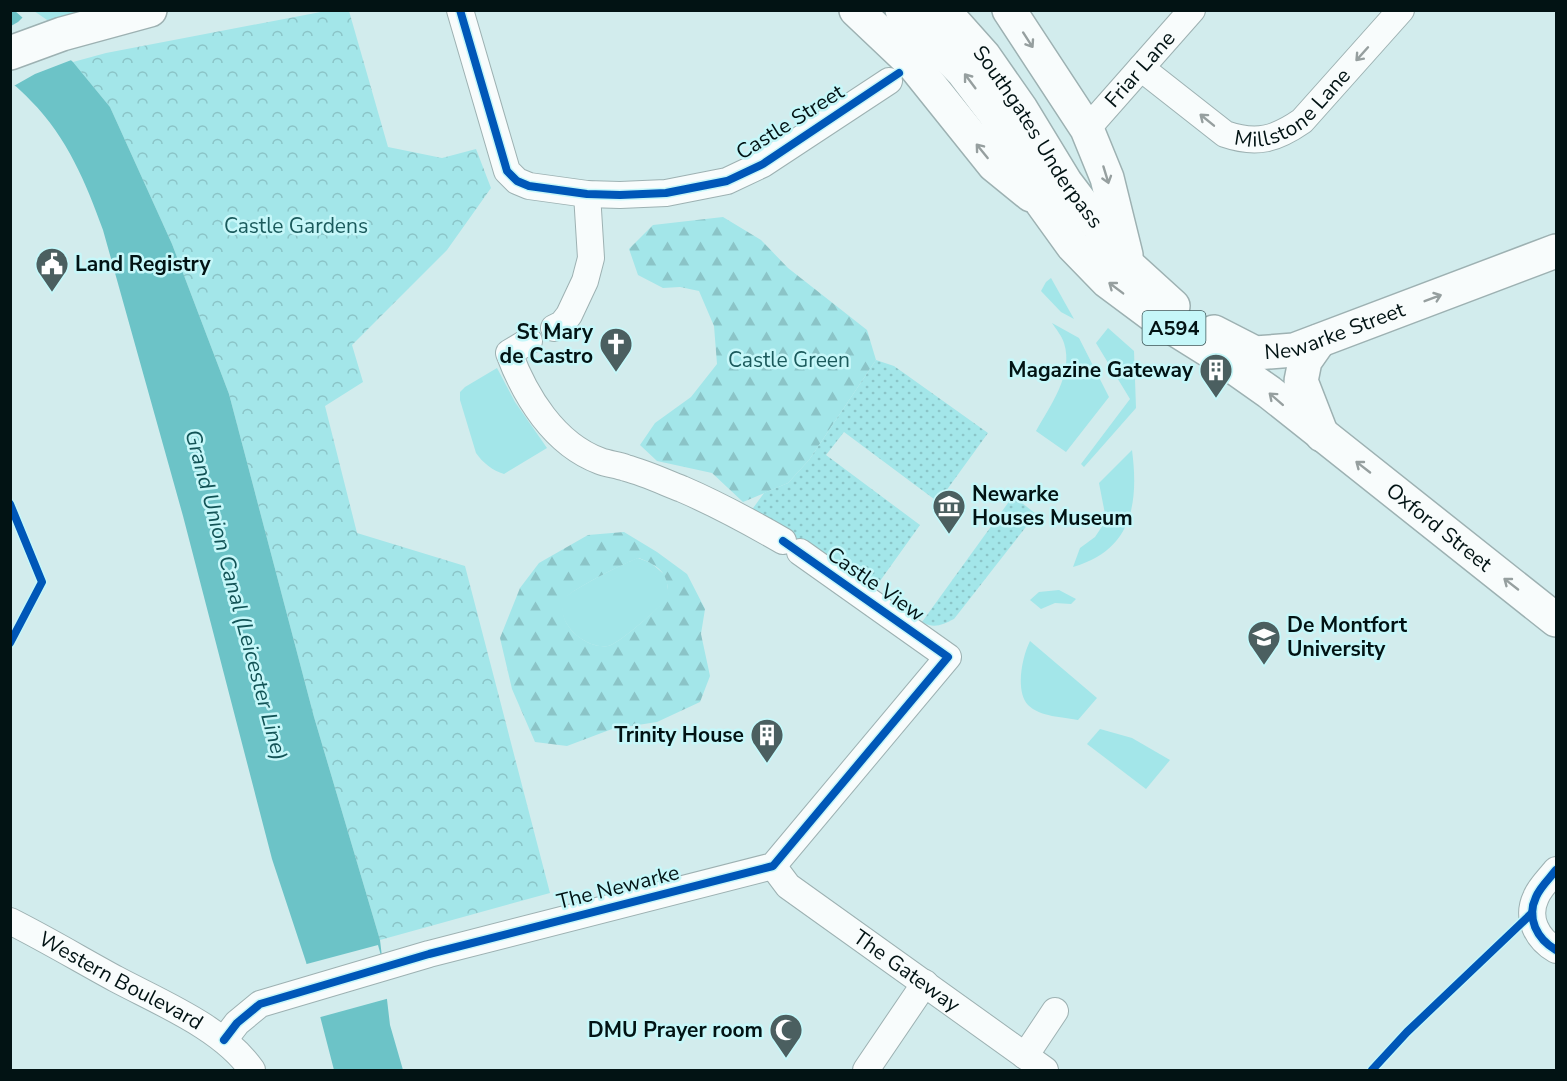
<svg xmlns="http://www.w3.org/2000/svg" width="1567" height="1081" viewBox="0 0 1567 1081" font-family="'Nunito Sans',sans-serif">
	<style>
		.grass { fill: #a3e6e9 }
		.forest { fill: url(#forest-firs); fill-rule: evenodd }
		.park { fill: url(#park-crowns) }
		.garden { fill: url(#garden-dots) }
		.water { fill: #6cc3c7 }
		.pier { fill: #d2eced }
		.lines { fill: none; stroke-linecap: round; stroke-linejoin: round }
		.minor-casing { stroke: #9db1b2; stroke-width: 28 }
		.major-casing { stroke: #9db1b2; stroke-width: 36 }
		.minor { stroke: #f8fcfc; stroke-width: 26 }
		.major { stroke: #f8fcfc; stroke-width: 33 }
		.cycleway-casing { stroke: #c6f7f9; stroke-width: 11 }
		.cycleway { stroke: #0057b8; stroke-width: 8 }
		.oneway { stroke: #969f9f }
		.labels { text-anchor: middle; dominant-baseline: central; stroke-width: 5; stroke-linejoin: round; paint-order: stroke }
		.shield { fill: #c6f7f9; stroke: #3d5759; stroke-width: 1.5 }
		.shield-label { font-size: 20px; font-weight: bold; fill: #021314 }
		.street-label { font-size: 21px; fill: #021314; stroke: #c6f7f9 }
		.park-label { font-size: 21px; fill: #1b5a5c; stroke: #c6f7f9 }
		.poi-label { font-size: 21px; font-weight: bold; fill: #021314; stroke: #c6f7f9; text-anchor: end }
		.water-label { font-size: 22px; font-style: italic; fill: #125356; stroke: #c6f7f9 }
	</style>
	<defs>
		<pattern id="forest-firs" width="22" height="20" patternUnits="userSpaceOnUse" patternTransform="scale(1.5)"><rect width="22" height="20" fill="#a3e6e9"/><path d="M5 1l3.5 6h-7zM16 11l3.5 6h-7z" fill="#8bc4c7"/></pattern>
		<pattern id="park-crowns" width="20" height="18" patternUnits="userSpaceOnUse" patternTransform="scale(1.5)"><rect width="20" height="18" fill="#a3e6e9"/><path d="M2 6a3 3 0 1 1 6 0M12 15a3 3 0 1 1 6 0" fill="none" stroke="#8bc4c7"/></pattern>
		<pattern id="garden-dots" width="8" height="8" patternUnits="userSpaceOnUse" patternTransform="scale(1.5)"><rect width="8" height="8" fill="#a3e6e9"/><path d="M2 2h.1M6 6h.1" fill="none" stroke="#8bc4c7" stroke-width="1.8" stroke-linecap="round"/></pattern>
	</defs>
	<rect width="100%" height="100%" fill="#d2eced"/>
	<g class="grass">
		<polygon points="86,10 53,24 34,11"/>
		<polygon points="1051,278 1074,319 1061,312 1041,291 1046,282"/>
		<path d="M 1052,323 L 1079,338 L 1109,397 L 1066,452 L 1036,431 C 1050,406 1074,374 1064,343 C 1062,336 1056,329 1052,323 Z"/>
		<polygon points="1108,328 1134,351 1136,408 1084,467 1081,464 1130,399 1096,343"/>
		<path d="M 497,368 L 515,402 L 547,448 L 504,474 C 493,471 482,462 476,453 L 460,400 L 460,392 L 465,387 Z"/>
		<path d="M 1132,450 C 1139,504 1132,550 1073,567 L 1080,548 L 1095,537 L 1103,525 L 1105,514 L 1099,483 Z"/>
		<path d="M 638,558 L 651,563 L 666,576 L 669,597 C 660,607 619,644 608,646 C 585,650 551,620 566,597 C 571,590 628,561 638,558 Z"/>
		<polygon points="1059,590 1076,599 1071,604 1055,603 1041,609 1030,600 1039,592"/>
		<path d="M 1030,641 L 1097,698 L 1078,720 C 1063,717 1040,717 1028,705 C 1015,691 1022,657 1030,641 Z"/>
		<polygon points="1100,729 1132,738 1170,760 1146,789 1087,744"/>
	</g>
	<g class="forest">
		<polygon points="723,217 761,240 788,268 867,330 876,360 809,460 788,483 743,502 712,473 657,461 640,445 655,423 691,397 717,364 714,326 699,291 680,287 663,288 638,275 629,249 653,225"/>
		<path d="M 624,532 L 657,552 L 687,574 L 705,609 L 701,634 L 710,676 L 700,702 L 657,722 L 612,729 L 567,746 L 535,742 L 512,689 L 500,638 L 520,588 L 539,563 L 588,535 ZM 639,558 C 660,566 669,574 668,597 C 660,607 619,644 608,646 C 585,650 551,620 567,597 C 571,590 628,561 639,558 Z"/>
	</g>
	<polygon class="park" points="326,11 349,11 388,147 442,158 476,149 491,188 447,250 352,345 363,382 325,406 357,533 465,566 550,893 380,940 314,717 229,394 172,244 110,107 73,62 106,53"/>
	<g class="garden">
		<polygon points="876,360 894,366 988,433 938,502 844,432 826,455 920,525 875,588 805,547 790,533 751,511 764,493 788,483 809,460"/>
		<path d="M 1013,496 L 1036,514 L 954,619 C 942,625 934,629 922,622 Z"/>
	</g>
	<path class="water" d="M 10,11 L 15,11 L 73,62 L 110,107 L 172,244 L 229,394 L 314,717 L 380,940 L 390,1025 L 403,1070 L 334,1070 L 306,962 L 272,859 L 183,516 L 103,230 C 86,183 67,137 31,101 C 25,95 19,88 11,83 Z"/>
	<g class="pier">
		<polygon points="25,15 74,59 35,74 12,87 10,87 11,26 18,22"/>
		<polygon points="378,945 388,981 390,998 317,1018 303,965"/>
	</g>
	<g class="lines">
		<g class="minor-casing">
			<g id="minor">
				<polyline points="460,10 507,171 517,181 529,186 587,194 620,195 666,193 727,181 763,164 889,81"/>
				<path id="s1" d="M 1141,68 L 1225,134 C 1257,145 1276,139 1302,121 L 1401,10"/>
				<path id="s2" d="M 1087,129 L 1192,10"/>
				<polyline points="554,328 562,324 569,315 585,281 591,258 587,194"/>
				<path d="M 529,341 L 509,353 C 525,396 554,444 600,461 C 608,464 618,465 626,468 C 645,473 664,482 682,489 C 717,504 750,522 783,541"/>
				<path id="s3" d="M 773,866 L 788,886 L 1045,1070"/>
				<path d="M 1556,870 C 1550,878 1540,887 1536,897 C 1526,918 1537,939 1556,950"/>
				<path id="s4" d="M 10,921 C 46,939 81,960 116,979 C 161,1003 223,1028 252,1070"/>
				<polyline points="224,1040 237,1023 260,1004 429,954 773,866 948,657 800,552"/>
				<polyline points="1025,1056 1055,1011"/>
				<polyline points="866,1070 925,983"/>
			</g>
		</g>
		<g class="major-casing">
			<g id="major">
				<polyline points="856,10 913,64 994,165 1031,195"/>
				<path id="s5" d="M 902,10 L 963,72 L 995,114 L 1042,203 L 1073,246 L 1107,281 L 1154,316 L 1218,356 L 1269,392 L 1556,620"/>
				<path id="s6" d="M 943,10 L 984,56 L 1021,109 L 1066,183 L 1129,266 L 1173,306"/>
				<polyline points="1009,10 1087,129 1107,178 1126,255"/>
				<polyline points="10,53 62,34 150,10"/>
				<path id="s7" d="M 1214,332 L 1255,353 L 1294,350 L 1556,251"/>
				<polyline points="1319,341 1305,361 1301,381 1322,435"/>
			</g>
		</g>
		<use href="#minor" class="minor"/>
		<use href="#major" class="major"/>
		<g class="cycleway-casing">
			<g id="cycleway">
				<polyline points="460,10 507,171 517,181 529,186 587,194 620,195 666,193 727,181 763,164 899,73"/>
				<polyline points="10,504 42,582 10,643"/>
				<path d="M 1556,870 C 1550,878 1540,887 1536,897 C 1526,918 1537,939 1556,950"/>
				<polyline points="224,1040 237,1023 260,1004 429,954 773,866 948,657 783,541"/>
				<polyline points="1372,1070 1407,1032 1532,913"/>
			</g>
		</g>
		<use href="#cycleway" class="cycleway"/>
	</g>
	<defs><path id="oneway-shaft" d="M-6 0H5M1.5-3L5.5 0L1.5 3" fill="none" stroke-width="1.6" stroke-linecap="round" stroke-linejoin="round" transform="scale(1.5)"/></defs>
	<g class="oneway">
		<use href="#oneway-shaft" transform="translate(1028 40) rotate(57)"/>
		<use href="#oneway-shaft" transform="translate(1362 54) rotate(132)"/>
		<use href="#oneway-shaft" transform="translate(970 81) rotate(-127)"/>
		<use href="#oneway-shaft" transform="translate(1207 120) rotate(-141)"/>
		<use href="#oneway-shaft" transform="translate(982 151) rotate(-129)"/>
		<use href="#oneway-shaft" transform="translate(1106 175) rotate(73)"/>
		<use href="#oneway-shaft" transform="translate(1116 288) rotate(-143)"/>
		<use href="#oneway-shaft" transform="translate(1433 298) rotate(-21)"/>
		<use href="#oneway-shaft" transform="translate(1276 399) rotate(-139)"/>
		<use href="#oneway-shaft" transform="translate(1363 467) rotate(-142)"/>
		<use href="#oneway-shaft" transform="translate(1511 584) rotate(-142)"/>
	</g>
	<defs>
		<g id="civic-pin" transform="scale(1.725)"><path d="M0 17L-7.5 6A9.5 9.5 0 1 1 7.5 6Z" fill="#4b5f60" stroke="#c6f7f9"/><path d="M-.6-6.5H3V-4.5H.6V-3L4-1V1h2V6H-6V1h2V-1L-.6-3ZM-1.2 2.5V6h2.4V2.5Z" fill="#fff"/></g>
		<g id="church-pin" transform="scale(1.725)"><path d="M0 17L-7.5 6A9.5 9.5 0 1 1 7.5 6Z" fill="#4b5f60" stroke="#c6f7f9"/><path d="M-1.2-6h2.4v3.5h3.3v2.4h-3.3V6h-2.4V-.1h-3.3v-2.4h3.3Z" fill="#fff"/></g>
		<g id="building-pin" transform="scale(1.725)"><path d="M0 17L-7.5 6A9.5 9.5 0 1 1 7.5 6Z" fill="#4b5f60" stroke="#c6f7f9"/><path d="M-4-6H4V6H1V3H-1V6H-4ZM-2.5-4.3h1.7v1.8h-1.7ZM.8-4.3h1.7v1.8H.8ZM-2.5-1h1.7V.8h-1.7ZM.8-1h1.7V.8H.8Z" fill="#fff"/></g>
		<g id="museum-pin" transform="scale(1.725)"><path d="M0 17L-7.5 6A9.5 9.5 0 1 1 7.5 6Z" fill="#4b5f60" stroke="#c6f7f9"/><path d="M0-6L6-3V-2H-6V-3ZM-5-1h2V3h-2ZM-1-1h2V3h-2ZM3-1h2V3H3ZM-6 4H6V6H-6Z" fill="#fff"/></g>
		<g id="university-pin" transform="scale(1.725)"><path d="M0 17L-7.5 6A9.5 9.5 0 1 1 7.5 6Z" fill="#4b5f60" stroke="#c6f7f9"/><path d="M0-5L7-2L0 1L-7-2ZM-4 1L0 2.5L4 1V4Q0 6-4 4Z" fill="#fff"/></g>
		<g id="mosque-pin" transform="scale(1.725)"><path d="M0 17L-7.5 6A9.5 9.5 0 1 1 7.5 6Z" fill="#4b5f60" stroke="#c6f7f9"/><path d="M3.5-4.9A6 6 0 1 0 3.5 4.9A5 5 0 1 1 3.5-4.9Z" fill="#fff"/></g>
	</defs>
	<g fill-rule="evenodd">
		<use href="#civic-pin" x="52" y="264"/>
		<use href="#church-pin" x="616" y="344"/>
		<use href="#building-pin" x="1216" y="370"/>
		<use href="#museum-pin" x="949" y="506"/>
		<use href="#university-pin" x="1264" y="637"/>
		<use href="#building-pin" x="767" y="735"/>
		<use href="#mosque-pin" x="786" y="1030"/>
	</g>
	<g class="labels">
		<rect class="shield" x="1142.5" y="311" width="63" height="34" rx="4.5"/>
		<g class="shield-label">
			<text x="1174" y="328">A594</text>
		</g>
		<g class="street-label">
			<text stroke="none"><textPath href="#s2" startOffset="80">Friar Lane</textPath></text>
			<text stroke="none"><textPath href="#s1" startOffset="186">Millstone Lane</textPath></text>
			<text transform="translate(790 122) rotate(-32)">Castle Street</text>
			<text stroke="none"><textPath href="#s6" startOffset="159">Southgates Underpass</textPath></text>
			<text stroke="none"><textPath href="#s7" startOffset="129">Newarke Street</textPath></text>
			<text stroke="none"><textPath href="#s5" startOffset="756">Oxford Street</textPath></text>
			<text transform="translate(876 584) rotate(35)">Castle View</text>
			<text transform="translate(618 887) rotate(-14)">The Newarke</text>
			<text stroke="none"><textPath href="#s3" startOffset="171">The Gateway</textPath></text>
			<text stroke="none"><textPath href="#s4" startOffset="126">Western Boulevard</textPath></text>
		</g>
		<g class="park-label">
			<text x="296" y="226">Castle Gardens</text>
			<text x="789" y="360">Castle Green</text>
		</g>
		<g class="poi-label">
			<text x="75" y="264" text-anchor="start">Land Registry</text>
			<text x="593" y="332">St Mary<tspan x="593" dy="24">de Castro</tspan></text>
			<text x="1193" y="370">Magazine Gateway</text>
			<text x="972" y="494" text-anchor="start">Newarke<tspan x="972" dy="24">Houses Museum</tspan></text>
			<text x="1287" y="625" text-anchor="start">De Montfort<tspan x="1287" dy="24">University</tspan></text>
			<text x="744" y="735">Trinity House</text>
			<text x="763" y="1030">DMU Prayer room</text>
		</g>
		<g class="water-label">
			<text transform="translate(236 595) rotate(75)">Grand Union Canal (Leicester Line)</text>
		</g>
	</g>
	<rect width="1567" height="1081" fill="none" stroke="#021314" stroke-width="24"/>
</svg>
